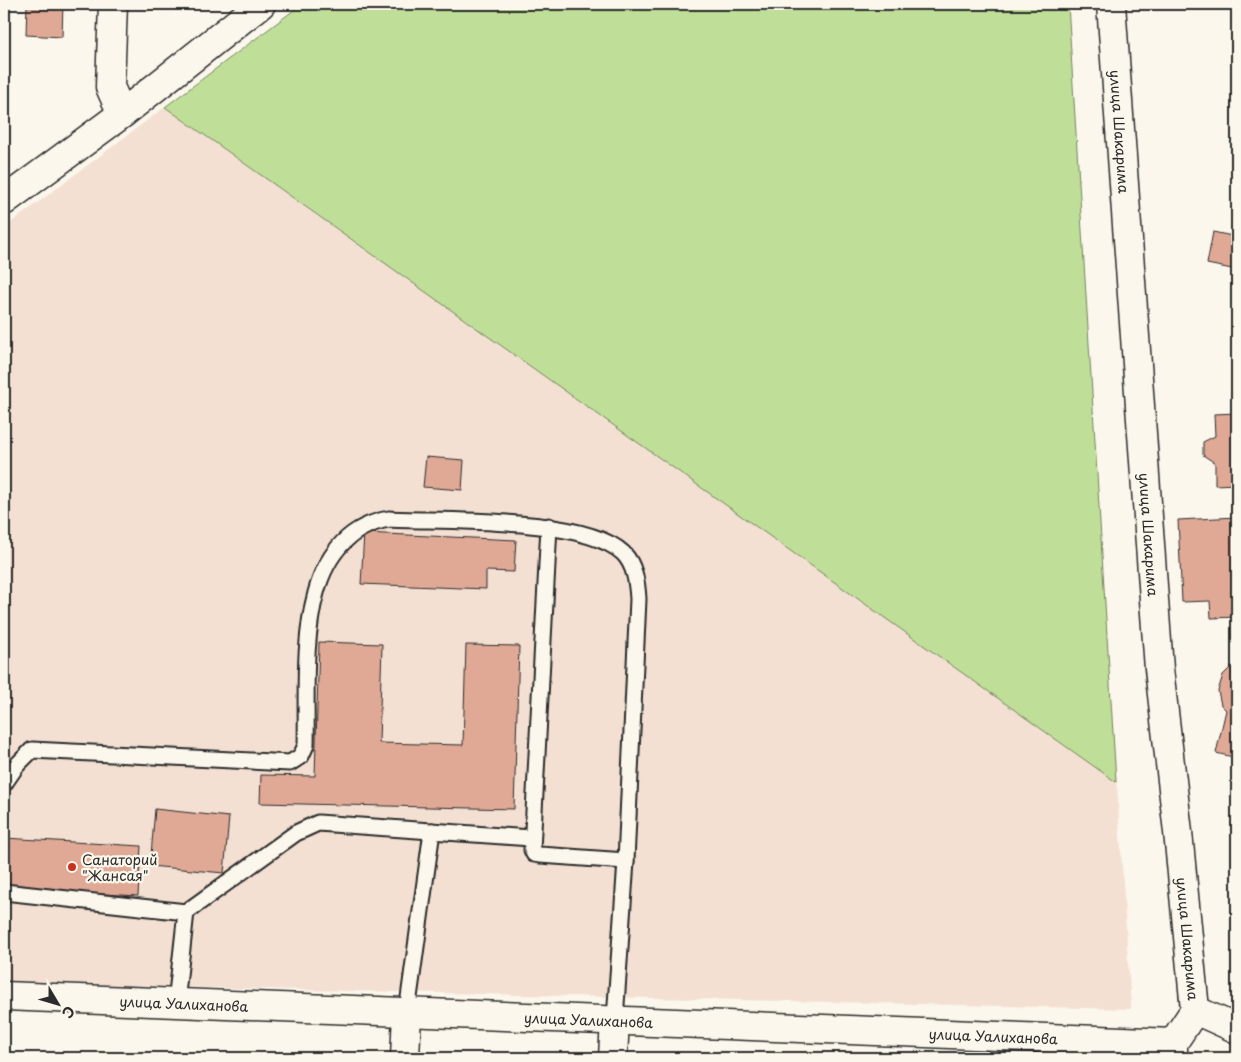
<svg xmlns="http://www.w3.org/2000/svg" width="1241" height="1062" viewBox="0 0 1241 1062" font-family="'Playpen Sans',sans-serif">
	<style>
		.built { fill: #f3e0d2 }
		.green { fill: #bfdf98; stroke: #758562 }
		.building { fill: #e0a996; stroke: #2b2b2b }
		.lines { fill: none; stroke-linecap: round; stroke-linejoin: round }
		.service-casing { stroke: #2b2b2b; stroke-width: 19 }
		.minor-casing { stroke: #2b2b2b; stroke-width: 31 }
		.service { stroke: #fbf7ec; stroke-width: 15 }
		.minor { stroke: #fbf7ec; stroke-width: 28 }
		.poi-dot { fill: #c8321e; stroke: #fbf7ec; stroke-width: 2 }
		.labels { text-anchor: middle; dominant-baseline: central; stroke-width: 4.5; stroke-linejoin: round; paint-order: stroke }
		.street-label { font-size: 14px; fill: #2b2b2b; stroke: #fbf7ec }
		.poi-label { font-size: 14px; fill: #2b2b2b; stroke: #fbf7ec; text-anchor: start }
	</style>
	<rect width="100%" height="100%" fill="#fbf7ec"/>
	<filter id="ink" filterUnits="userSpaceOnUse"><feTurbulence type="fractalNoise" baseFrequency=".02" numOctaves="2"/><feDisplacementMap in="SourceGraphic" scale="10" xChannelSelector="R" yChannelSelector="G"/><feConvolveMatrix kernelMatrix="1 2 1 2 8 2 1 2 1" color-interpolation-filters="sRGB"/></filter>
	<g filter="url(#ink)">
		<polygon class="built" points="302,4 1068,4 1131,1009 4,983 4,228"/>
		<polygon class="green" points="302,4 1068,4 1116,782 165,107"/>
		<g class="building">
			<polygon points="27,4 63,4 62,37 26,35"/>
			<polygon points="1213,232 1237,237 1237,270 1207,264"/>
			<polygon points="1237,413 1237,484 1215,485 1215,463 1203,455 1203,442 1215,436 1214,414"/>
			<polygon points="426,457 464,460 462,490 423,487"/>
			<polygon points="1237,517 1237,617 1211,618 1210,601 1182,602 1178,520"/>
			<polygon points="364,533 516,540 514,572 486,571 486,589 361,584"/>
			<polygon points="319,642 382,644 379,743 463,745 466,645 519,646 514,809 260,803 261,775 315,776"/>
			<polygon points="1232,666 1237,668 1237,758 1216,753 1226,710 1221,705 1218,691 1223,675"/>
			<polygon points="155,809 229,817 224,873 150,866"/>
			<polygon points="4,838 141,846 138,896 4,888"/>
			<polygon points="8,1055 86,1056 86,1058 8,1058"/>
			<polygon points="653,1056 692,1057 692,1058 653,1058"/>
		</g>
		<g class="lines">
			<g class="service-casing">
				<g id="service">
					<polyline points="549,526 532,850 534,854 540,855 626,861"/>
					<path d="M 4,784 L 17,765 L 32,750 L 290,763 L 301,756 L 306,745 C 308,671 292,536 389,519 C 444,522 583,516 623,553 C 635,565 637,583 638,599 L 626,861 L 615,1019"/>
					<polyline points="4,892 186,912 296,833 318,823 531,838"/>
					<polyline points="176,1003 186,912"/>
					<polyline points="407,1012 432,831"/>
				</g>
			</g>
			<g class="minor-casing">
				<g id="minor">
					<polyline points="113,4 110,87 122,114"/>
					<path id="s1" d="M 1111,4 L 1159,669 L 1178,832 L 1195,1010 L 1173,1043 L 1173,1058"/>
					<polyline points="4,201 122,114 261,4"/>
					<path id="s2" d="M 4,996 L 1173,1043"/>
					<polyline points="1195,1010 1237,1029"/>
					<polyline points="405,1058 407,1012"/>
					<polyline points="613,1058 615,1019"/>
				</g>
			</g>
			<use href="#service" class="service"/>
			<use href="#minor" class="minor"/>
		</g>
	</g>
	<circle class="poi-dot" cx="72" cy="867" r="5"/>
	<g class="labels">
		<g class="street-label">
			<text stroke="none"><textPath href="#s1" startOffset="128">улица Шакарима</textPath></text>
			<text stroke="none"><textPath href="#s1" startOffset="532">улица Шакарима</textPath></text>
			<text stroke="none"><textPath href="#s1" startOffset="938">улица Шакарима</textPath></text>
			<text stroke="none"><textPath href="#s2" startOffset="180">улица Уалиханова</textPath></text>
			<text stroke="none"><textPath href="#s2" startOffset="585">улица Уалиханова</textPath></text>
			<text stroke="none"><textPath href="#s2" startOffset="990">улица Уалиханова</textPath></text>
		</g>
		<g class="poi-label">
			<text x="82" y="859">Санаторий<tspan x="82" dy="16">"Жансая"</tspan></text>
		</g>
	</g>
	<rect width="1241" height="1062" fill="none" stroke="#fbf7ec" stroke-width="20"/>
	<rect x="10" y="10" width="1221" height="1042" fill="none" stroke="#2b2b2b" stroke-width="2" filter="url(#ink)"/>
	<g transform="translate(58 1004) rotate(128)" stroke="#fbf7ec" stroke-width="4" paint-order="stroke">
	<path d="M0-4L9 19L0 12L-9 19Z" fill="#2b2b2b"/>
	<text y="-8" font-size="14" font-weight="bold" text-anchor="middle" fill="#2b2b2b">С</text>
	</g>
</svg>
